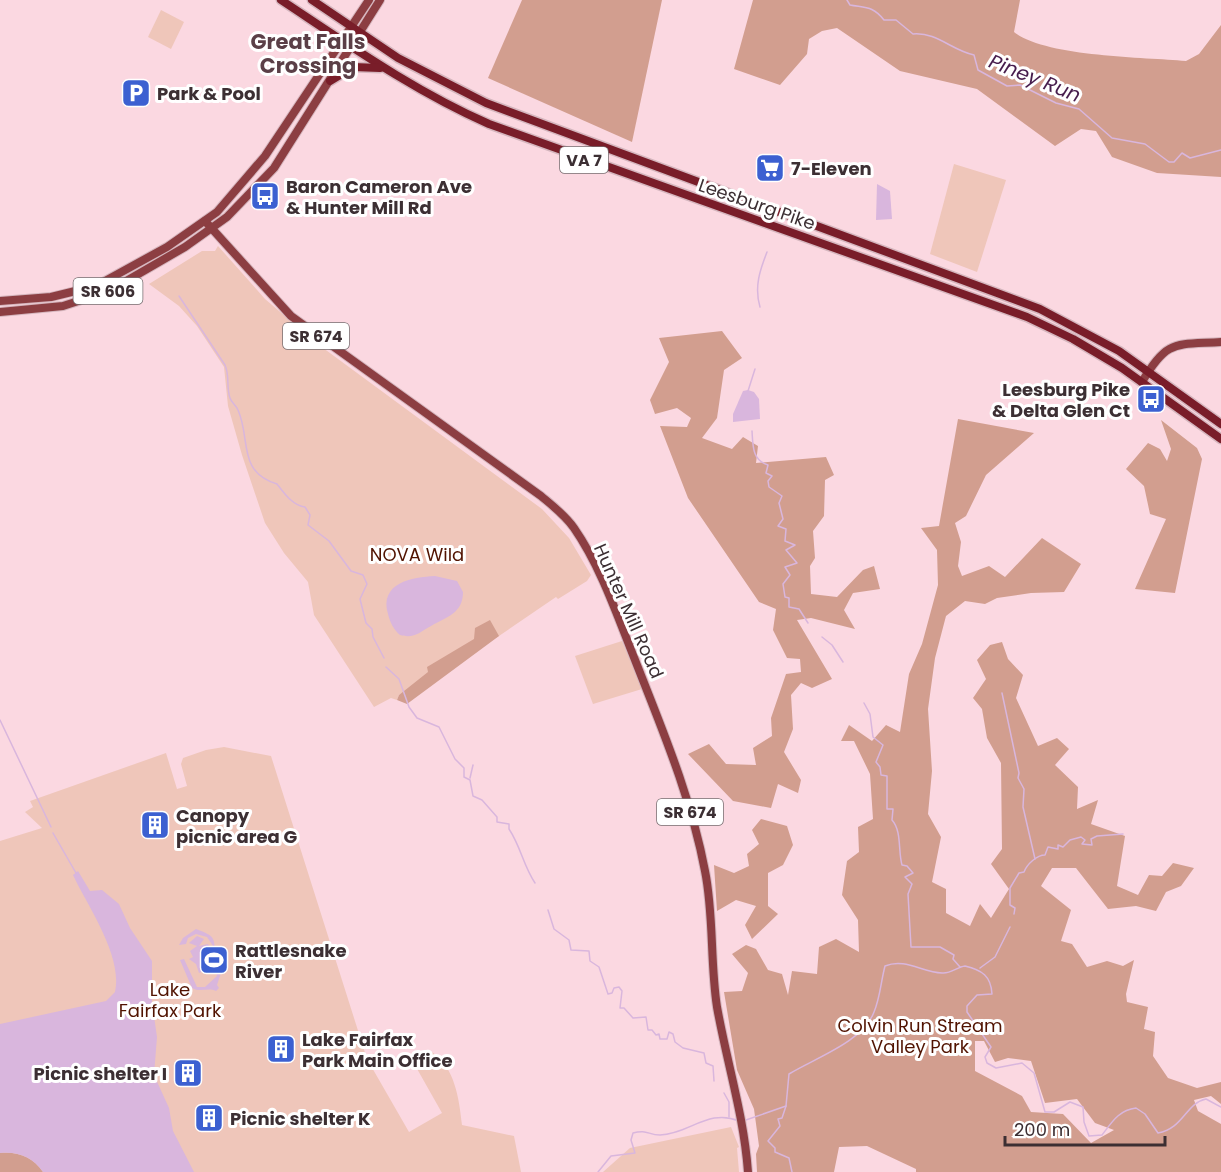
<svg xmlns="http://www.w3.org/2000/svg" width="1221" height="1172" viewBox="0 0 1221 1172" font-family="Poppins,sans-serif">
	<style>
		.green { fill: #efc6ba }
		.forest { fill: #d29e8f; fill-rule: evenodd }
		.water { fill: #d9b6dd }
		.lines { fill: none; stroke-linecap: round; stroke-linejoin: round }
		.stream { stroke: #d9b6dd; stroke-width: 1.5 }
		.major-casing { stroke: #d5b6be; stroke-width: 10 }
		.highway-casing { stroke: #d5b6be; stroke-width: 11 }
		.major { stroke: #8c3e42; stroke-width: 8 }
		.highway { stroke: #791d29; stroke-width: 8 }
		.labels { text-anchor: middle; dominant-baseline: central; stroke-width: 6; stroke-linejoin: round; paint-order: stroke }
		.shield { fill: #fff; stroke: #766d70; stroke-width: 1.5 }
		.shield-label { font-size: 16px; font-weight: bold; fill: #3c2f33 }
		.poi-label { font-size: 18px; font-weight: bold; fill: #3c2f33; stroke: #fff; text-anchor: start }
		.street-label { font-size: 18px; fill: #3c2f33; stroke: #fff }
		.park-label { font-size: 18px; fill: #511301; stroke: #fff }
		.water-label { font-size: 20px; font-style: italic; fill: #471d4d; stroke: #fff }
		.quarter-label { font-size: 21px; font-weight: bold; fill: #5b3f47; stroke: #fff }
	</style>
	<rect width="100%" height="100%" fill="#fbd8e1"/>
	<g class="green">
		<polygon points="161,10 184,22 171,49 148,37"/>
		<polygon points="954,164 1006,180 977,272 930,254"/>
		<polygon points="218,246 265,299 319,345 542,509 569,538 591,575 587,581 558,599 556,597 499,636 399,695 397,700 391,698 374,707 314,615 308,582 284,553 265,523 242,455 228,406 224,367 197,326 179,306 149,284 202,251 215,251"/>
		<polygon points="622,641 642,689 593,704 575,656"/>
		<path d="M 224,747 L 271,756 L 367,1059 L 409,1132 L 442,1113 L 416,1067 L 420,1055 L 432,1052 C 455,1068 459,1098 462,1125 L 514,1136 L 521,1172 L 0,1172 L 0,841 L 42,828 L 25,812 L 33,807 L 30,801 L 166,753 L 177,789 L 187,786 L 181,764 L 183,758 L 206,750 Z"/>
		<polygon points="731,1127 739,1147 737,1148 739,1172 603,1172 630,1148"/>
	</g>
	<g class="forest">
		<polygon points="522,0 662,0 632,142 488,78"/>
		<path d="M 753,0 L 1020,0 L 1014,32 C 1046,57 1143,57 1186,61 L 1199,54 L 1221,25 L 1221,177 L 1157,173 L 1112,157 L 1096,131 L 1081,129 L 1055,146 L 977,89 L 900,71 L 837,28 L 822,31 L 809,39 L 807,54 L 780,85 L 734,69 Z"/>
		<polygon points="722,331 742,358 724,370 717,418 702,438 732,449 743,437 758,446 756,463 826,457 834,475 825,480 824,516 813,531 815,558 810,566 811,594 837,597 863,570 874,566 880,589 853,593 844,610 855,629 811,618 797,620 832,679 812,688 801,683 791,695 793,729 784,752 801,780 798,793 778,784 771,808 733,801 688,754 709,744 726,764 756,765 753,748 772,736 771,718 786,674 801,672 800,659 787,658 773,630 776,609 759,602 688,498 660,426 687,427 691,418 677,408 655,414 650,400 669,362 659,338"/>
		<path d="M 958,419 L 1034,433 L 986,475 L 966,516 L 955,523 L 961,542 L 958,566 L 962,576 L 989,566 L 1005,577 L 1042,538 L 1081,564 L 1064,592 L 1031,593 L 997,598 L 985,604 L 965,601 L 946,616 L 935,658 L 928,709 L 932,771 L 928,814 L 941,837 L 932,882 L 946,889 L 946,913 L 970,926 L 980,904 L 991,918 L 1009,889 L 991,864 L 1002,849 L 1001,763 L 987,738 L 982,709 L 973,698 L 986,679 L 977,660 L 990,645 L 1002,642 L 1008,659 L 1023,675 L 1016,698 L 1038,746 L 1057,738 L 1069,749 L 1055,765 L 1078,787 L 1077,809 L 1098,800 L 1091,824 L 1125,836 L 1117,886 L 1138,895 L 1149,875 L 1162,876 L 1173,863 L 1194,868 L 1181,886 L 1166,892 L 1156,911 L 1136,906 L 1108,909 L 1076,868 L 1052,868 L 1041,886 L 1071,910 L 1061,941 L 1072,944 L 1087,967 L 1107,961 L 1123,966 L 1134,960 L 1126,994 L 1127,1002 L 1148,1007 L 1144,1029 L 1155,1032 L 1153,1056 L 1168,1078 L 1197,1088 L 1221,1082 L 1221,1104 L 1211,1096 L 1194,1100 L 1198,1111 L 1221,1124 L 1221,1172 L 916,1172 L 916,1169 L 867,1146 L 839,1147 L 834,1172 L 757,1172 L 756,1154 L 759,1146 L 754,1109 L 737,1070 L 724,992 L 742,991 L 748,973 L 732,954 L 746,945 L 756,949 L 768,970 L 782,974 L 788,995 L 792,971 L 817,974 L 819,947 L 836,939 L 859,952 L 858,920 L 842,895 L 847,861 L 859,852 L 858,827 L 873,819 L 870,774 L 854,741 L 841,741 L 849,725 L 872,741 L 886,725 L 900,732 L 909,674 L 922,644 L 938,585 L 937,550 L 921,528 L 939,526 ZM 975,1041 L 984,1041 L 995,1062 L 1008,1058 L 1031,1061 L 1045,1103 L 1077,1099 L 1095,1123 L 1114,1130 L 1091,1143 L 1063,1114 L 1031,1112 L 1022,1096 L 975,1071 Z"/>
		<polygon points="1161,420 1197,448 1202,459 1175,593 1135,589 1166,519 1150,514 1144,486 1126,469 1148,443 1160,449 1167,461 1171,449"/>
		<polygon points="490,620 499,636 407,704 397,700 399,695 428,672 427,667 474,639 475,628"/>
		<polygon points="761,819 787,826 793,845 783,865 768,873 768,906 778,914 752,939 745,925 756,906 736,900 717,911 714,865 734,873 749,866 747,854 759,844 752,830"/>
		<path d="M 0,1153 C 18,1151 33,1157 43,1172 L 0,1172 Z"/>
	</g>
	<g class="water">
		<polygon points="877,184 890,191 892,219 876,220"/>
		<polygon points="748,390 754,392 759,399 760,419 733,422 733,414 743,391"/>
		<path d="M 435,576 L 457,581 L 463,592 C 463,613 447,617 431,626 C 420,632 414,639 400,635 C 393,629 390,622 388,614 C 379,583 412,577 435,576 Z"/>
		<path d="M 78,871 L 90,891 L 102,890 L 119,904 L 130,928 L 152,961 L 152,1002 L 157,1037 L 154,1075 L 169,1108 L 173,1131 L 194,1172 L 43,1172 C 33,1157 18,1151 0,1153 L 0,1024 L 106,1001 L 115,992 C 123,956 88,907 73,875 Z"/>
		<path d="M 196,929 C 218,937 213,938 216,960 C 217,965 220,969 221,973 L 217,985 L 219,988 L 216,991 C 208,987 201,993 192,988 L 180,960 L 184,959 L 197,987 L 205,987 L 217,976 L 213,960 L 213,946 L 207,937 L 196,934 L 188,938 L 186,944 L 179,945 L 183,938 Z"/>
		<polygon points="197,936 204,939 199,946 208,944 210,948 201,953 204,955 203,961 209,964 206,970 199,973 196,964 189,959 193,957 190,951 197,946 189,943"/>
	</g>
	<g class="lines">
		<g class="stream">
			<path d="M 847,0 L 850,5 C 866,8 873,6 884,20 L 896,20 L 913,34 C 937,32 951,50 974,55 L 978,70 L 1007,86 L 1020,85 L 1056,103 L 1079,109 L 1112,138 L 1145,144 L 1169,162 L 1174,162 L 1182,153 L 1190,158 L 1221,150"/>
			<path d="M 179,296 L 225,365 C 230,376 226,387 230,398 C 231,402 236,405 238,410 C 251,439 237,472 277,484 C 284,493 293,506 305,507 L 310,515 L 308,525 L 329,541 L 351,571 L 363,575 L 367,584 L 360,599 L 366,623 L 372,629 L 373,637 L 384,658"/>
			<path d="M 760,307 C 754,287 760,270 767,252"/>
			<polyline points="748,391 755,369"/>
			<path d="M 752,431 C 753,446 752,460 768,465 L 766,473 L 772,476 L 768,481 L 769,487 L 782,496 L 779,503 L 783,519 L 778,526 L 786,529 L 785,541 L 795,545 L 786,550 L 797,563 L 785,567 L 790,575 L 783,584 L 785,597 L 789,598 L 789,607 L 799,609 L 808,623"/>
			<polyline points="822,637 832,645 843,662"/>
			<path d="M 386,667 L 399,679 L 409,707 L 417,718 L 439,727 L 455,759 L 464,768 L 464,777 L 470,780 L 473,796 L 482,800 L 497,817 L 497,822 L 509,824 L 509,829 C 521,847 523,865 535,883"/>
			<polyline points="1002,693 1019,773 1018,778 1024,789 1023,807 1035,859"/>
			<path d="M 864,703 L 870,714 L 873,737 L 883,745 L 876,762 L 880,767 L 881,775 L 887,776 L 887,809 L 893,809 L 892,820 C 902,831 898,852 902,865 L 907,866 L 913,873 L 905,877 L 912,884 L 908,894 L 911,947 L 940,947 L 954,955 L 953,959 L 960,967"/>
			<polyline points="0,720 51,827"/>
			<polyline points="470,778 473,765"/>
			<polyline points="53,833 76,873"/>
			<polyline points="548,910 554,929 569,940 571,950 589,951 590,961 599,967 608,994 612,993 614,988 619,987 622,991 620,1008 624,1008 633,1018 646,1017 648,1030 652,1030 656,1035 659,1034 660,1039 667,1039 669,1032 673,1034 675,1042 683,1048 704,1053 706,1063 713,1066 714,1081"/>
			<path d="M 1014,914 L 1015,908 L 1010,905 L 1010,888 L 1019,873 L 1024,872 C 1027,864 1037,855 1045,855 L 1048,847 L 1058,849 L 1058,845 L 1063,847 L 1070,840 L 1081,837 L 1085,840 L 1082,844 L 1092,845 L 1091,839 L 1097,836 L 1123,834"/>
			<polyline points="980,968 995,957 1010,927"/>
			<polyline points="724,1093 729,1102 729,1117"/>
			<polyline points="786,1106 782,1118 778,1119 780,1126 768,1141 775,1148 775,1152 789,1158 792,1172"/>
			<path d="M 743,1121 L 786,1106 L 789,1074 C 815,1058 863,1042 874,1012 C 880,998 881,981 885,966 C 905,958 922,972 942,973 C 951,974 957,967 965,966 C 982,970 991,976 992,994 L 977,995 L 967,1006 L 967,1012 L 991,1047 L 985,1057 L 987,1063 L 996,1068 L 1022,1063 L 1034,1073 L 1045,1112 L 1054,1112 L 1070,1102 L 1083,1107 L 1084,1122 L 1089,1136 L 1102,1135 C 1112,1122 1119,1110 1136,1108 L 1145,1114 L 1158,1133 C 1183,1129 1186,1103 1206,1099 L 1221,1107"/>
			<path d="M 598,1172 L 611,1156 L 635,1153 L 631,1140 L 633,1133 C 647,1129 648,1135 660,1135 C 689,1134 709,1108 739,1121"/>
		</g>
		<g class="major-casing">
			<g id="major">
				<path d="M 205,221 L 291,316 L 541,496 C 553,506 565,515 574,528 C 601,567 617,615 635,660 C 662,729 691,797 705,871 C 714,915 710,962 717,1007 C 727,1063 744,1116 748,1172"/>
				<polyline points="0,301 51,297 96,286 167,247 217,212 265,156 369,0"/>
				<polyline points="0,312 63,306 109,291 185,247 227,217 274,168 380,0"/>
				<path d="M 1142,382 C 1167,339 1175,345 1221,342"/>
			</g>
		</g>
		<g class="highway-casing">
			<g id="highway">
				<path d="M 281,0 C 349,45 414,91 489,124 L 1027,317 L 1073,339 L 1122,368 L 1221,439"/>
				<polyline points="312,0 398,58 486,103 1040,309 1119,351 1221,424"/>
				<polyline points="330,81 353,67 380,68"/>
			</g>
		</g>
		<use href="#major" class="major"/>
		<use href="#highway" class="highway"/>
	</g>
	<defs>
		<g id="parking-square" transform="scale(1.5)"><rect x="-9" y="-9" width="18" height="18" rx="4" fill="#3c60d1" stroke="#fff"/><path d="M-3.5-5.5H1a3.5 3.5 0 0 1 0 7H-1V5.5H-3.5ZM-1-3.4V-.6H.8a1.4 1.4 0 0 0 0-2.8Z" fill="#fff"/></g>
		<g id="supermarket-square" transform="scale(1.5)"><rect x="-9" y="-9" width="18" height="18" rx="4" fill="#3c60d1" stroke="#fff"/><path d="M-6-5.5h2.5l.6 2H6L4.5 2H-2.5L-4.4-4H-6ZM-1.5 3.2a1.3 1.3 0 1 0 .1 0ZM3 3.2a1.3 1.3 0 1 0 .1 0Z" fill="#fff"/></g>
		<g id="bus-square" transform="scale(1.5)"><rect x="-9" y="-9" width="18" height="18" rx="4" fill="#3c60d1" stroke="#fff"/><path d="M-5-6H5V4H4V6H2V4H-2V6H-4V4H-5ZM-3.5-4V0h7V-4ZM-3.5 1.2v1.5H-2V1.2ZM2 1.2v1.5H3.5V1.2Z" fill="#fff"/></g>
		<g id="building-square" transform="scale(1.5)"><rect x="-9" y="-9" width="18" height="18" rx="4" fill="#3c60d1" stroke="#fff"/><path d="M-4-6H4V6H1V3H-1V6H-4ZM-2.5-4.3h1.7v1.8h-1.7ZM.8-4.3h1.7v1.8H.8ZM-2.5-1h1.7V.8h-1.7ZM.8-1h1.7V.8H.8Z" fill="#fff"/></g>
		<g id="stadium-square" transform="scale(1.5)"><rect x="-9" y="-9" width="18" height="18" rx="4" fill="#3c60d1" stroke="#fff"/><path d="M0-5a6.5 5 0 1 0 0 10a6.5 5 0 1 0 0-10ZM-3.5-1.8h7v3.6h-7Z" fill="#fff"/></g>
	</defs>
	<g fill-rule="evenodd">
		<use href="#parking-square" x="136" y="93"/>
		<use href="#supermarket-square" x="770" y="168"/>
		<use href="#bus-square" x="265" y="196"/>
		<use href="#bus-square" x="1151" y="399"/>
		<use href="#building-square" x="155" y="825"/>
		<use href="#stadium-square" x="214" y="960"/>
		<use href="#building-square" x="281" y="1049"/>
		<use href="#building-square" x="188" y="1073"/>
		<use href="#building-square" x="209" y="1118"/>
	</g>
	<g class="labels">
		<g class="shield">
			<rect x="560" y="147" width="48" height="26" rx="4.5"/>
			<rect x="73.5" y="278" width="69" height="26" rx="4.5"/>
			<rect x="283" y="323" width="66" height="26" rx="4.5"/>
			<rect x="657" y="799" width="66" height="26" rx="4.5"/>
		</g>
		<g class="shield-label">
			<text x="584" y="160">VA 7</text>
			<text x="108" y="291">SR 606</text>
			<text x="316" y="336">SR 674</text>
			<text x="690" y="812">SR 674</text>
		</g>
		<g class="poi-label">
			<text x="157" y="93">Park &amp; Pool</text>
			<text x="791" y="168">7-Eleven</text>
			<text x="286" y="186">Baron Cameron Ave<tspan x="286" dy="21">&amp; Hunter Mill Rd</tspan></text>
			<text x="1130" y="389" text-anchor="end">Leesburg Pike<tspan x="1130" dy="21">&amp; Delta Glen Ct</tspan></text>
			<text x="176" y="815">Canopy<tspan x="176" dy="21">picnic area G</tspan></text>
			<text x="235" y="950">Rattlesnake<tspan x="235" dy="21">River</tspan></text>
			<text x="302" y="1039">Lake Fairfax<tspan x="302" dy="21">Park Main Office</tspan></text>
			<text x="167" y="1073" text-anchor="end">Picnic shelter I</text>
			<text x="230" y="1118">Picnic shelter K</text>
		</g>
		<g class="street-label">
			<text transform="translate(757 204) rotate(19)">Leesburg Pike</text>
			<text transform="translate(629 611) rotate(66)">Hunter Mill Road</text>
		</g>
		<g class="park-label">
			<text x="417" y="554">NOVA Wild</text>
			<text x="170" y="989">Lake<tspan x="170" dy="21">Fairfax Park</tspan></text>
			<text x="920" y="1025">Colvin Run Stream<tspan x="920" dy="21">Valley Park</tspan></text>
		</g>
		<g class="water-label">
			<text transform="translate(1035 78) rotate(22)">Piney Run</text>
		</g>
		<g class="quarter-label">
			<text x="308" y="41">Great Falls<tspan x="308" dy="24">Crossing</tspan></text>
		</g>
	</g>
	<path d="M1005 1136v9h160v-9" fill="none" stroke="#3c2f33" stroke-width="3"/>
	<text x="1014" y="1136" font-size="18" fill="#3c2f33" stroke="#ffffff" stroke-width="4.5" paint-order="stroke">200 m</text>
</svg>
